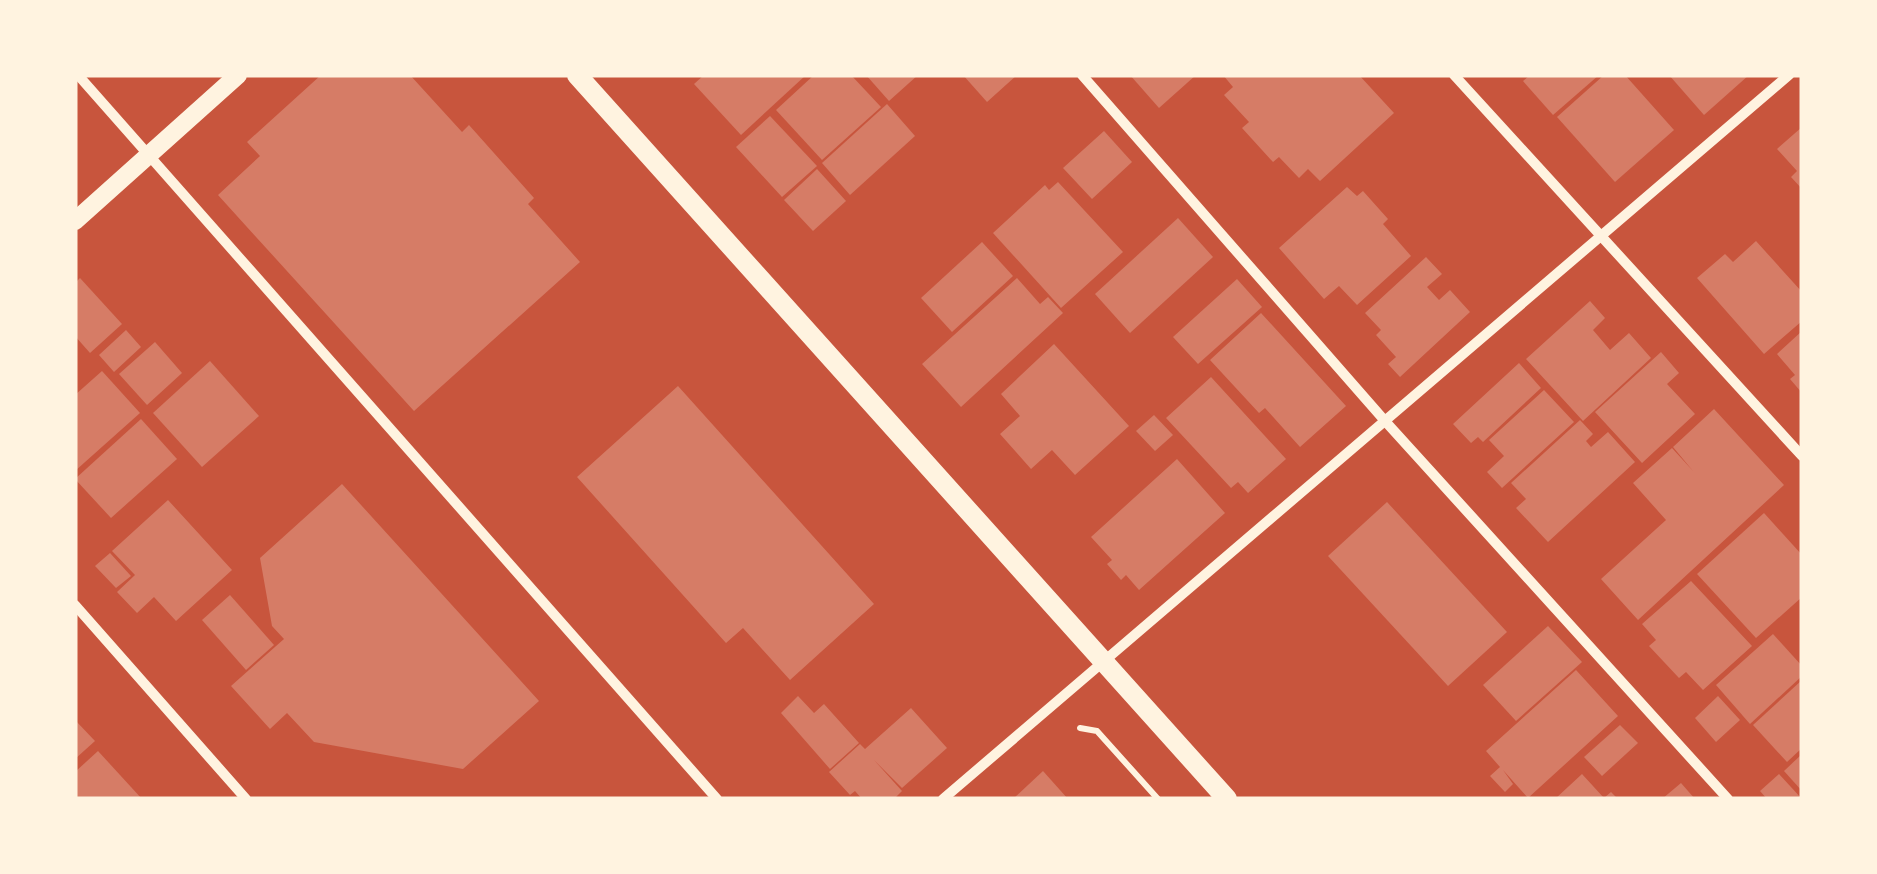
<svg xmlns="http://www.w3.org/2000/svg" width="1877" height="874" viewBox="0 0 1877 874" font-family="Mulish,sans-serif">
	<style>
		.building { fill: #d67c66 }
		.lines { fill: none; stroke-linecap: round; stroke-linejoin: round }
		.path { stroke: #fff3e0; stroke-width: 6 }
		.minor { stroke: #fff3e0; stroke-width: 10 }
		.tertiary { stroke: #fff3e0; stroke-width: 18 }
		.secondary { stroke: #fff3e0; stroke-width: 20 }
	</style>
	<rect width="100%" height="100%" fill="#c8553d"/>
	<g class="building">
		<polygon points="321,75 410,75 462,132 469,125 534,198 528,204 580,262 414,411 218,195 260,156 247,142"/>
		<polygon points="704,75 806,75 741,135 694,84"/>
		<polygon points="814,75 851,75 881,107 822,160 776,110"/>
		<polygon points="866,75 918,75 889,101"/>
		<polygon points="963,75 1017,75 987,102"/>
		<polygon points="1130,75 1196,75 1159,108"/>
		<polygon points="1223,75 1359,75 1394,113 1320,181 1308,169 1299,178 1279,157 1273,162 1242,128 1249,122 1224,95 1233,87"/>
		<polygon points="1530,75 1599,75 1553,115 1523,81"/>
		<polygon points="1604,75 1625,75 1674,130 1615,182 1557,117"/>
		<polygon points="1669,75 1749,75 1704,115"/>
		<polygon points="887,104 915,136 850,195 822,163"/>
		<polygon points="770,116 817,166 782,197 736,147"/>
		<polygon points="1802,127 1802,189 1791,177 1797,171 1777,149"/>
		<polygon points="1104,131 1132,162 1092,199 1063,168"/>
		<polygon points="817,169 846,201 813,231 784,200"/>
		<polygon points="1058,182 1123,252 1061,308 993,233 1045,185 1049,190"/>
		<polygon points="1347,187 1357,196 1363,191 1388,219 1383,224 1411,256 1357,305 1339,286 1324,299 1279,248"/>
		<polygon points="1178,218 1213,257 1130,333 1095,294"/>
		<polygon points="1756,241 1802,292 1802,321 1764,354 1697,278 1725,254 1733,262"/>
		<polygon points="982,242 1013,276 952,332 921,298"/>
		<polygon points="1426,257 1442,274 1427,287 1439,300 1450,290 1470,312 1400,377 1388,364 1396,357 1376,335 1381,330 1365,313"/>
		<polygon points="80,278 122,324 90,353 75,336 75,283"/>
		<polygon points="1017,278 1040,304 1048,297 1063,313 961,407 922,364"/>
		<polygon points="1237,279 1262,307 1198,364 1173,337"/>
		<polygon points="1590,301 1605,318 1593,330 1610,350 1629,333 1651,358 1583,421 1526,359"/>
		<polygon points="1261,313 1346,406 1300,447 1265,408 1259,413 1210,360"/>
		<polygon points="126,330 141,347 114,372 99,355"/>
		<polygon points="1802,331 1802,393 1790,379 1795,375 1777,354"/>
		<polygon points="155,342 182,373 147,405 119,374"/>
		<polygon points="1054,344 1129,426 1075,475 1052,450 1031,469 1000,434 1020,416 1001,394"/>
		<polygon points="1661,352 1679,373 1667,384 1695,414 1642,463 1595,412"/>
		<polygon points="210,361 259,416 202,467 153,413"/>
		<polygon points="1519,363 1541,388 1483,442 1478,437 1471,443 1453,424"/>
		<polygon points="102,371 140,413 75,471 75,395"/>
		<polygon points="1211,377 1286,459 1248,493 1238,482 1231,488 1166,418"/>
		<polygon points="678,386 874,604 790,680 743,628 726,643 577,477"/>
		<polygon points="1544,390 1574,422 1502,488 1487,472 1504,456 1489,440"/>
		<polygon points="1714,409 1784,485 1638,620 1601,579 1666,520 1633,483 1672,448 1693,471 1673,447"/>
		<polygon points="1154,415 1173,435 1155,451 1136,431"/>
		<polygon points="141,419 177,459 111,518 75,479"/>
		<polygon points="1580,420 1593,434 1586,441 1591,447 1608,432 1635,462 1548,542 1516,508 1526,499 1511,483"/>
		<polygon points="1177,459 1225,513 1139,590 1126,575 1121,580 1107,564 1112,560 1091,537"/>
		<polygon points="342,484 539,701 463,769 314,742 287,713 270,729 231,686 284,639 272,626 260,558"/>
		<polygon points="168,500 232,570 176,621 154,597 137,613 117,592 135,575 112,551"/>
		<polygon points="1387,502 1507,632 1448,686 1328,556"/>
		<polygon points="1764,513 1802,555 1802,597 1756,638 1697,574"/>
		<polygon points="110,553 131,576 116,588 95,566"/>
		<polygon points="1691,581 1752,646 1703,690 1686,672 1679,678 1649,646 1656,640 1642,624"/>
		<polygon points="230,595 274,645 246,670 202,620"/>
		<polygon points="1548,626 1582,662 1516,721 1483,685"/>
		<polygon points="1773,634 1802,666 1802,676 1750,724 1716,685"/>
		<polygon points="1576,670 1618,716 1528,798 1503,770 1513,784 1505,792 1490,776 1500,767 1486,751"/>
		<polygon points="1802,680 1802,748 1787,762 1753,725"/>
		<polygon points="798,696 814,713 824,704 859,743 830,769 781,713"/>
		<polygon points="1718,696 1740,720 1716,742 1695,718"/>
		<polygon points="911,708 947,748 902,788 874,760 902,791 894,799 862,799 855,791 850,795 829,772 860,744 865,749"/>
		<polygon points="75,720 95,741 75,759"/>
		<polygon points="1620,725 1638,743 1602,776 1584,757"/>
		<polygon points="98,751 142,799 75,799 75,772"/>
		<polygon points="1802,754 1802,791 1784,771"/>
		<polygon points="1043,771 1068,799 1013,799"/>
		<polygon points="1582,774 1604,798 1611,792 1618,799 1555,799"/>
		<polygon points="1779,774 1802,799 1767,799 1760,791"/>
		<polygon points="1681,783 1695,799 1662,799"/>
	</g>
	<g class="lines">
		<polyline class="path" points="1080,728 1097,731 1158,799"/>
		<g class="minor">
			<polyline points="78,75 717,799"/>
			<polyline points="1082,75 1385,421 1728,799"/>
			<polyline points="1454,75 1802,456"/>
			<polyline points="75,605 246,799"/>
			<polyline points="943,799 1789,75"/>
		</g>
		<polyline class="tertiary" points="75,221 238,75"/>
		<polyline class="secondary" points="577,75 1227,799"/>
	</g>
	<rect width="1877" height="874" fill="none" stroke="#fff3e0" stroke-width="155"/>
</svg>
